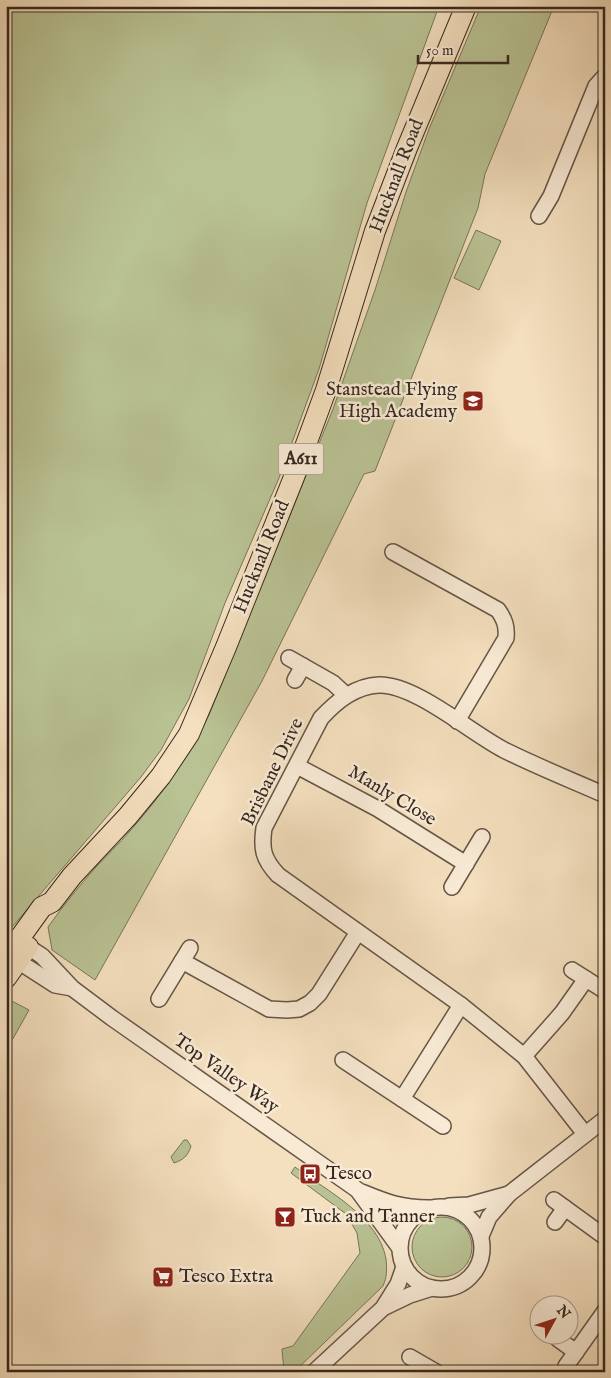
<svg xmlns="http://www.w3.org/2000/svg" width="611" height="1378" viewBox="0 0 611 1378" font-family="'IM FELL English',serif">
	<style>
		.green { fill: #b9c293; stroke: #777559 }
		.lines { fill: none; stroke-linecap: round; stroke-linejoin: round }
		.minor-casing { stroke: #655647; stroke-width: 18 }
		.major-casing { stroke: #35281f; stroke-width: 22 }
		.minor { stroke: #f8ead5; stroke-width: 15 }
		.major { stroke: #f4dfbe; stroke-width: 20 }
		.labels { text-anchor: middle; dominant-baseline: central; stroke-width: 5; stroke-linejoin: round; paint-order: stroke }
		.shield { fill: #f8ead5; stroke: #706256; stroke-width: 1 }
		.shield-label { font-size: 18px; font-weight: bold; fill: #35281f }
		.street-label { font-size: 19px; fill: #35281f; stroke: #f8ead5 }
		.poi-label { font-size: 19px; fill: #35281f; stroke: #f8ead5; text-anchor: start }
	</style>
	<rect width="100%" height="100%" fill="#f4dfbe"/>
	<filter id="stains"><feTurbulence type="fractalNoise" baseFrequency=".004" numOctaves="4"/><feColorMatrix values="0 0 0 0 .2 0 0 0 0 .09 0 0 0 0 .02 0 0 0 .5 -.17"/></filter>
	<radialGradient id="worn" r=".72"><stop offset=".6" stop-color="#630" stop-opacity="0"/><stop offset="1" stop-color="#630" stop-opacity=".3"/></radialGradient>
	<g class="green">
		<polygon points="6,6 439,6 367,203 319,369 279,478 225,603 189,699 161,750 141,777 6,934"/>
		<path d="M 481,6 L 554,6 L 485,174 L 478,208 L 375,471 L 364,474 L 262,681 L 95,980 L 52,950 L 48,927 C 63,906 79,886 96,867 C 107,855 119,844 130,831 C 161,796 188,757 209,715 L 333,409 L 375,290 L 406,192 L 429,129 Z"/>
		<polygon points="476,230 501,241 479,290 454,278"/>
		<polygon points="6,998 29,1010 6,1051"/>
		<path d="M 184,1140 L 187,1140 L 191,1146 C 188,1156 183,1160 174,1163 L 171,1157 Z"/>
		<path d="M 295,1167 C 327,1191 379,1217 386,1259 C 387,1270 387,1277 383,1286 L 294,1372 L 284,1372 L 282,1349 L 293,1346 L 360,1253 L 357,1233 L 346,1214 L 291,1173 Z"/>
		<circle cx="442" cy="1247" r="30"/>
	</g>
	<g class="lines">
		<g class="minor-casing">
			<g id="minor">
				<polyline points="539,216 551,196 596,86 605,76"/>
				<path d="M 393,552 L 498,610 C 505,620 507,627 506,638 L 457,721"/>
				<polyline points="289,658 333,683 346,695"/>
				<polyline points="295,680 303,666"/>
				<polyline points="297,766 378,809 466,864"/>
				<polyline points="452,887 482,837"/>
				<path d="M 19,941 L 42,956 L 72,988 L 112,1018 L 359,1191 C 386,1202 399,1208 429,1208"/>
				<polyline points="10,956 55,985 72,988"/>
				<polyline points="182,961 269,1009 287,1010 299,1009 310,1003 319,994 358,932"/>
				<polyline points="572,970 605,991"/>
				<polyline points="159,999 190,948"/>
				<polyline points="524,1056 562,1013 586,979"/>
				<polyline points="343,1060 443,1126"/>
				<polyline points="402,1099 461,1005"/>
				<path d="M 585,1134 L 524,1056 L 461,1005 L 278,875 C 263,859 261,849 264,828 L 321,718 C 337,701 355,686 379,685 C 415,684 471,733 504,750 C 536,766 571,780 605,795"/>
				<polyline points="359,1192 399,1247"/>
				<polyline points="554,1200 605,1237"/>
				<polyline points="449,1206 469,1205 509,1194"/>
				<circle cx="441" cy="1248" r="41"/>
				<polyline points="555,1222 565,1208"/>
				<polyline points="481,1236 489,1217 509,1194 605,1119"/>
				<polyline points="385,1307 410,1295 432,1288"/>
				<polyline points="558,1339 576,1352"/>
				<polyline points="410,1357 436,1372"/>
				<polyline points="566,1366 605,1311"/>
				<polyline points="314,1372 383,1308 398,1284 404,1267"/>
			</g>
		</g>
		<g class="major-casing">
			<g id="major">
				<polyline points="6,957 42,907 52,902 72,876 128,816 161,776 189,734 226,647 294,477 326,390 375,231 407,148 466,6"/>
				<polyline points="6,978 28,947"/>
			</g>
		</g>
		<use href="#minor" class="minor"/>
		<use href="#major" class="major"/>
	</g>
	<defs>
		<g id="school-square" transform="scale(1.125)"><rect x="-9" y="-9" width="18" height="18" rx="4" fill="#8f2418" stroke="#f8ead5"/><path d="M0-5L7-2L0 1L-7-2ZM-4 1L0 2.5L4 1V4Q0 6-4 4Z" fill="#fff"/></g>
		<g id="bus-square" transform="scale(1.125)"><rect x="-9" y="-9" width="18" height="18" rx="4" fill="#8f2418" stroke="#f8ead5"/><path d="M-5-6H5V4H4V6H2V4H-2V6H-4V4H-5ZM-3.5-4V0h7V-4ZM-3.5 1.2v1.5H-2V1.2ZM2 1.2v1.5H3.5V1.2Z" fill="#fff"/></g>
		<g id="bar-square" transform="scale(1.125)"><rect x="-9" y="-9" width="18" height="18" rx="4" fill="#8f2418" stroke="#f8ead5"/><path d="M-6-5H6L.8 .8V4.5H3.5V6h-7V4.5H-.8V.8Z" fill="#fff"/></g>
		<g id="supermarket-square" transform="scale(1.125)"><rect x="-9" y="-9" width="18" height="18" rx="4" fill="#8f2418" stroke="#f8ead5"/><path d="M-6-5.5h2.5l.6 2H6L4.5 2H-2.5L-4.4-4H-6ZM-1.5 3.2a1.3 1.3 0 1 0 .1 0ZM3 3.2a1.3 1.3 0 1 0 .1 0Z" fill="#fff"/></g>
	</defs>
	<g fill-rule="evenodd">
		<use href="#school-square" x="473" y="401"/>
		<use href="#bus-square" x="310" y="1174"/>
		<use href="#bar-square" x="285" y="1217"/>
		<use href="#supermarket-square" x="163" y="1277"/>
	</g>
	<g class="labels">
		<rect class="shield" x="278.5" y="443.5" width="45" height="31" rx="4"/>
		<g class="shield-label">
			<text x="301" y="459">A611</text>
		</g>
		<g class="street-label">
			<text transform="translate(397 176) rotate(-69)">Hucknall Road</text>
			<text transform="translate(262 557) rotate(-68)">Hucknall Road</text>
			<text transform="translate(273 772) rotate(-64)">Brisbane Drive</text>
			<text transform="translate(392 796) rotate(31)">Manly Close</text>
			<text transform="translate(226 1074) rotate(35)">Top Valley Way</text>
		</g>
		<g class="poi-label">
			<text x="457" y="390" text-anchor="end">Stanstead Flying<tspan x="457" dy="22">High Academy</tspan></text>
			<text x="326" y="1174">Tesco</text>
			<text x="301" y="1217">Tuck and Tanner</text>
			<text x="179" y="1277">Tesco Extra</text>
		</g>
	</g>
	<rect width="611" height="1378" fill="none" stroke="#f4dfbe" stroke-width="25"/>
	<rect x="8" y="8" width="596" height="1363" fill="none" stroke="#35281f" stroke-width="2.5"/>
	<rect x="12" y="12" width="586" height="1353" fill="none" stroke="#35281f"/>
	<g transform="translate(554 1320) rotate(50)"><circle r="24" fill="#f8ead5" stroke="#aa9c8c"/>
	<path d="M0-4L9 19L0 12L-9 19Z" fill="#8f2418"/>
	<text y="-8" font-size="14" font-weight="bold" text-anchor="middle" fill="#35281f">N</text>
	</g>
	<path d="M418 55v8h90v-8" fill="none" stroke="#35281f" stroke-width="2.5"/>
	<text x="426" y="55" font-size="15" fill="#35281f" stroke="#f8ead5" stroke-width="4" paint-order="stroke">50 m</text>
	<rect width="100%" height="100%" filter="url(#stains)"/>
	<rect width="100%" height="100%" fill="url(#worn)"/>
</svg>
